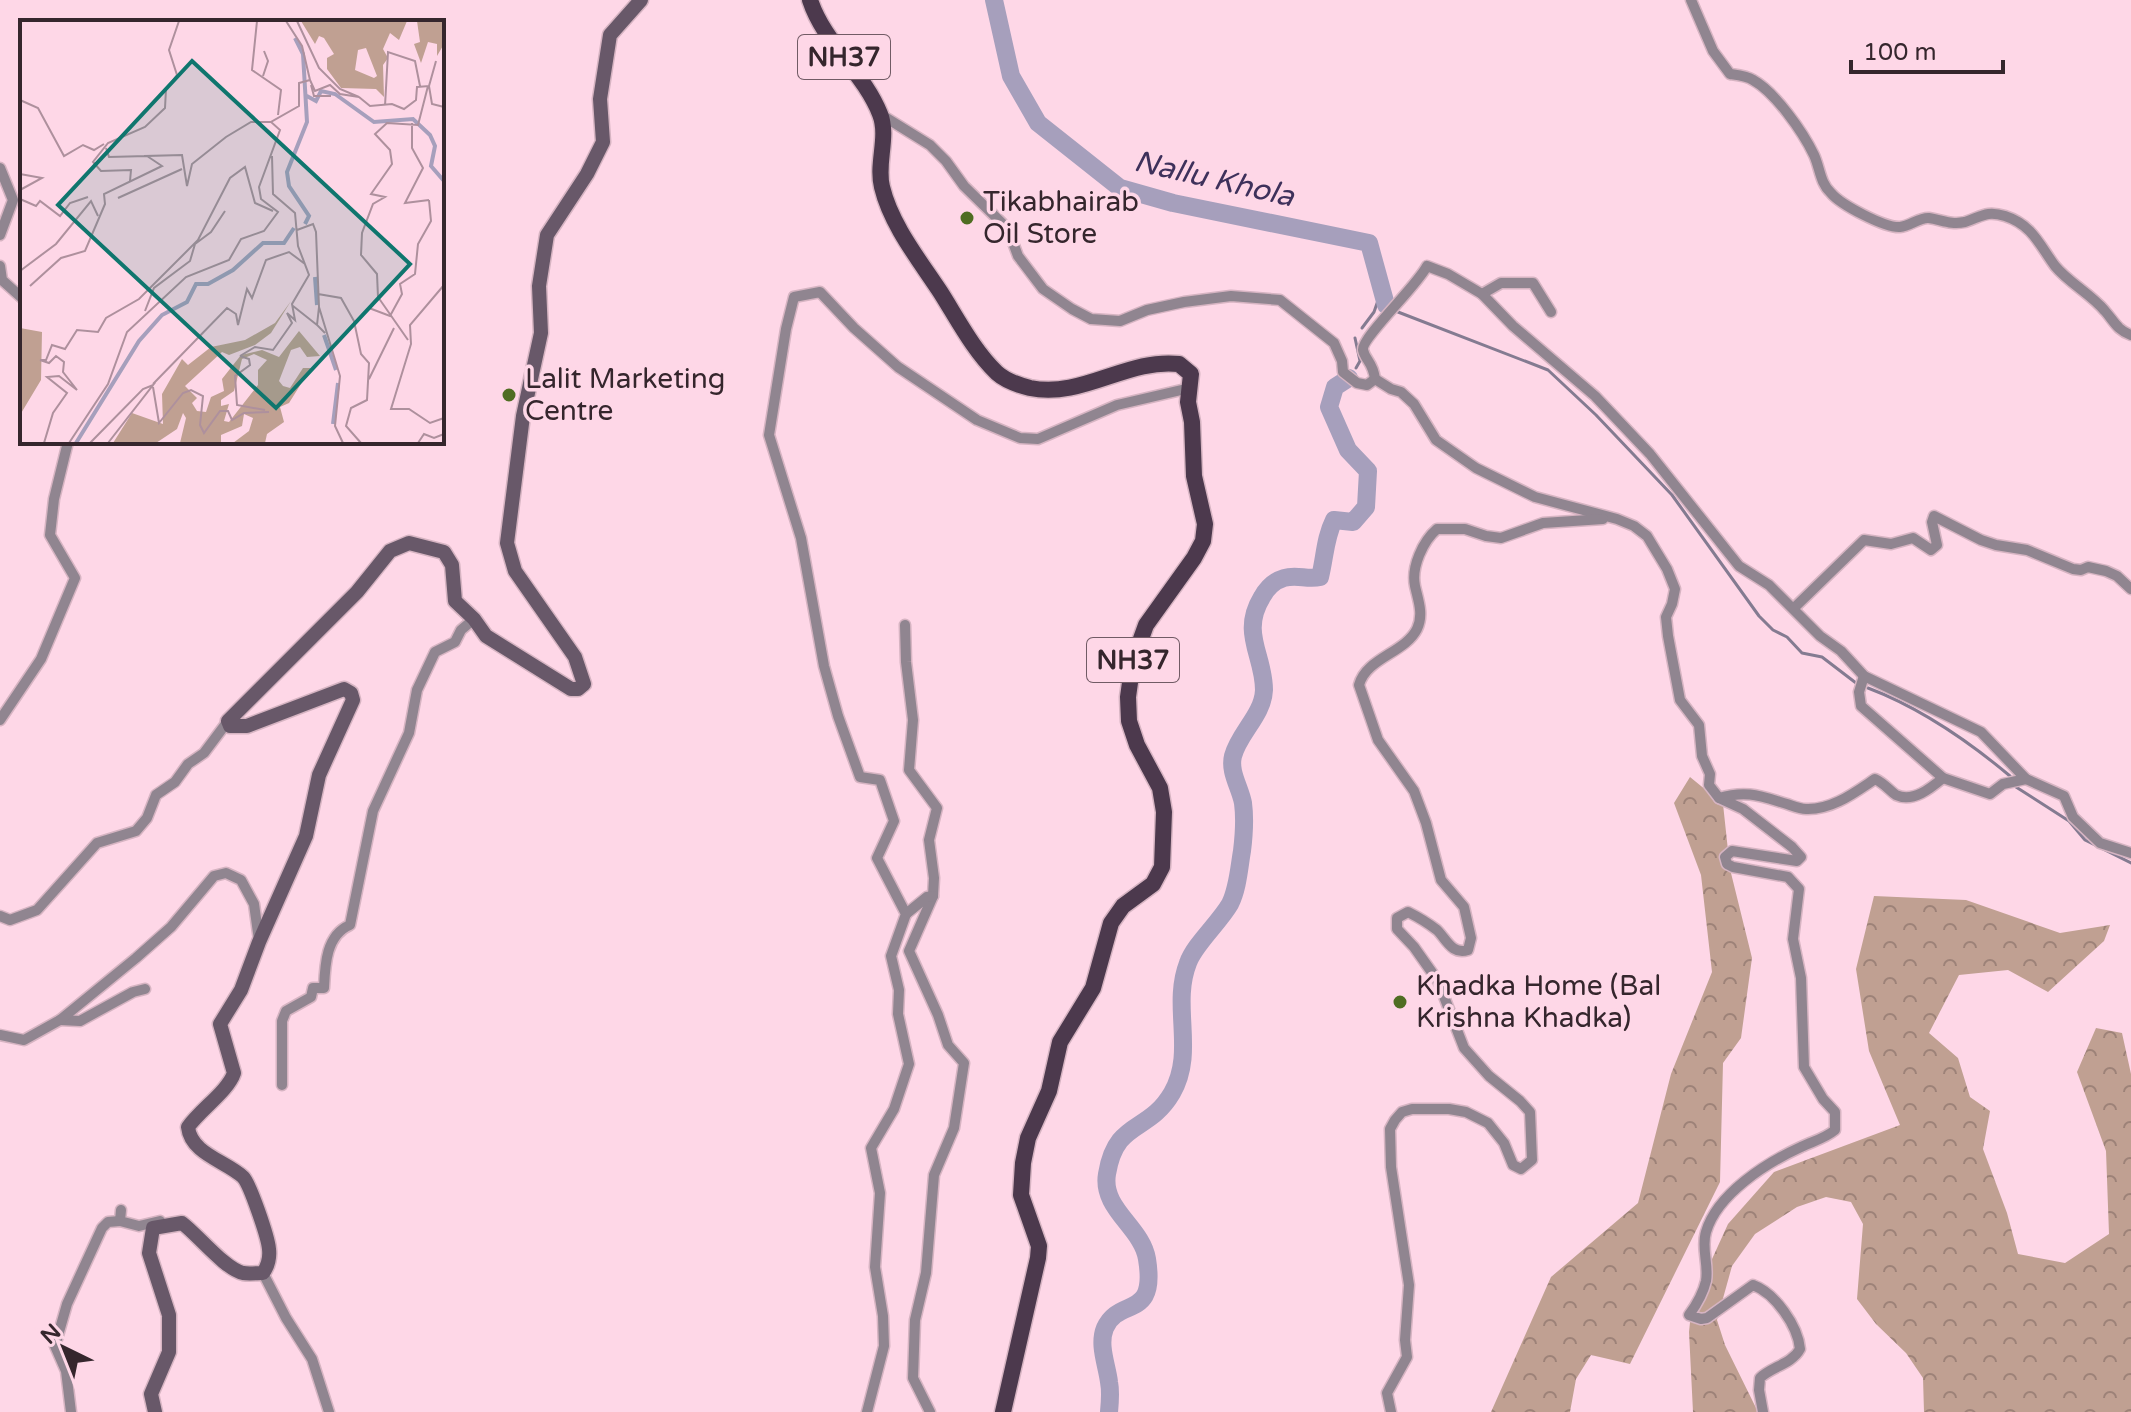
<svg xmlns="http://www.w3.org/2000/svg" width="2131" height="1412" viewBox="0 0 2131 1412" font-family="'Varela Round',sans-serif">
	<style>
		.forest { fill: url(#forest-crowns) }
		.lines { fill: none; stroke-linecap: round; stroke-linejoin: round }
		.stream { stroke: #847b91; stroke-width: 3 }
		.river { stroke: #a69fbc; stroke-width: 18 }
		.street-casing { stroke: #d6b4c2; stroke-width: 13 }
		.secondary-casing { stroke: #d6b4c2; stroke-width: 17 }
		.primary-casing { stroke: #d6b4c2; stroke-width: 19 }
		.street { stroke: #908590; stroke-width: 10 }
		.secondary { stroke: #685869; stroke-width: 14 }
		.primary { stroke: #4c394d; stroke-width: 16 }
		.poi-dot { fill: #4f6d22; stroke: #fed7e7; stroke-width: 3 }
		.labels { text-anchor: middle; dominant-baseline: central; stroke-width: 7; stroke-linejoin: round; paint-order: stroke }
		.shield { fill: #fed7e7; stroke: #715b65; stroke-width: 2 }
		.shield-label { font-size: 26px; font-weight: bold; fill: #35262d }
		.poi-label { font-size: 28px; fill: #35262d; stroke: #fed7e7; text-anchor: start }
		.water-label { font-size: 30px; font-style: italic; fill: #3e315b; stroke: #fed7e7 }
		.inset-river { fill: none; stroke: #a69fbc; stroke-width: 4 }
		.inset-road { fill: none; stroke: #ae909d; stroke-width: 2 }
		.view { fill: #0f766e; fill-opacity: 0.15; stroke: #0f766e; stroke-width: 4 }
		.inset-edge { fill: none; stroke: #35262d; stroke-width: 4 }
	</style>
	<defs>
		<pattern id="forest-crowns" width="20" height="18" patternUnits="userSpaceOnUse" patternTransform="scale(2)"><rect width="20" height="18" fill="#c0a092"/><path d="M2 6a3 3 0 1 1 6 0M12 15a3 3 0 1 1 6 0" fill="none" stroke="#9d8278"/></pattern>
	</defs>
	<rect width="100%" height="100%" fill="#fed7e7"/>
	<g class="forest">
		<polygon points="1690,777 1723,804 1730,869 1752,958 1741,1038 1723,1063 1720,1182 1630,1364 1591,1355 1576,1379 1570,1412 1491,1412 1551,1277 1638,1203 1671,1074 1712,972 1701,875 1674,803"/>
		<polygon points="1874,896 1966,900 2060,933 2110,925 2104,941 2048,992 2008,970 1959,975 1929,1033 1958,1058 1970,1097 1990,1111 1983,1149 2007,1213 2018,1254 2065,1263 2109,1234 2106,1151 2077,1072 2096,1028 2122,1033 2131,1074 2131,1412 1924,1412 1923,1378 1906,1353 1876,1324 1857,1299 1863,1224 1851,1202 1826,1197 1797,1207 1755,1234 1732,1266 1717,1320 1725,1345 1758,1412 1693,1412 1689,1332 1692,1303 1728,1224 1774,1172 1900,1125 1869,1051 1856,969"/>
	</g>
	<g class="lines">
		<g class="stream">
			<polyline points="1398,312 1548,370 1596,415 1672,495 1759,616 1773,630 1787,637 1802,653 1822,657 1856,683"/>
			<polyline points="1362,328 1374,312 1382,289"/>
			<polyline points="1355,338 1360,361 1356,368"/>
			<path d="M 1868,688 C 1921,708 1967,740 2010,776"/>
			<polyline points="2016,787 2069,821 2085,840 2131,863"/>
		</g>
		<g class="river">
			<polyline points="994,0 1011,76 1038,123 1120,188 1173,203 1369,243 1386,305"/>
			<path d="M 1109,1412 C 1110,1402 1111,1392 1109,1382 C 1107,1365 1098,1345 1105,1328 C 1119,1296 1157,1321 1147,1259 C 1142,1227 1101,1209 1107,1174 C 1116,1119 1148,1134 1172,1093 C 1196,1052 1171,1006 1188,963 C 1194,945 1219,923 1230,904 C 1238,888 1239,868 1242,851 C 1244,835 1245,818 1243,803 C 1240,787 1229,772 1233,756 C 1239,733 1263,715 1264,690 C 1264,655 1240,633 1262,597 C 1267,588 1274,581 1284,578 C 1297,574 1307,580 1320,577 C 1325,557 1325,538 1334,520 L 1353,522 L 1366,507 L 1368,471 L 1348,450 L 1329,407 L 1335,387 L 1349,378"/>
		</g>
		<g class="street-casing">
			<g id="street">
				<path d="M 1691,0 L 1713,51 L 1730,74 C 1737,75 1747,76 1753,80 C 1775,92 1803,132 1814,155 C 1820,168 1820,183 1831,193 C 1841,205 1885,228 1900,227 C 1910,226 1920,217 1929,218 C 1942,220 1951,225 1965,222 C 1981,217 1986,210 2005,216 C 2033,225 2040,246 2055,266 C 2069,283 2091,294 2105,311 C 2114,321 2117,330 2131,335"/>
				<polyline points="880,114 930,145 946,161 964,186 1008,229 1018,256 1043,289 1072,309 1091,319 1120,321 1147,310 1184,302 1231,296 1280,300 1334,343 1342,361 1343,372 1357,383 1367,385 1375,379"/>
				<polyline points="0,168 13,200 0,235"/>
				<polyline points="0,266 2,280 22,298"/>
				<polyline points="1482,294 1501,283 1533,283 1551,312"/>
				<path d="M 1375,379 L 1391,389 L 1401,392 L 1414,404 L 1436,440 L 1476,468 L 1535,497 L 1617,519 L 1634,526 L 1647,536 L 1667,569 L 1675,589 L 1672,604 L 1666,617 L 1668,636 L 1680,700 L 1699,725 L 1702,756 L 1710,774 L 1709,785 L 1719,798 L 1743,809 L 1792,847 L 1801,857 L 1797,861 L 1732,851 L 1725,857 L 1727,864 L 1733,867 L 1788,877 L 1799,889 L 1793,939 L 1801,978 L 1804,1067 L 1823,1099 L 1835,1112 L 1835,1130 C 1824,1139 1813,1141 1801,1147 C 1766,1163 1717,1194 1706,1232 C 1701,1248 1709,1265 1706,1281 C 1703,1294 1697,1304 1689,1315 L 1701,1319 L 1707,1318 L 1753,1285 C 1775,1293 1798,1326 1800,1349 C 1792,1364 1771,1367 1760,1378 L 1759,1390 L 1763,1412"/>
				<path d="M 1375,379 C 1373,362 1365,360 1363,350 C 1361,338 1417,286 1427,266 L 1448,274 L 1482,294 L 1513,326 L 1595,396 L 1650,454 L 1739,566 L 1769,585 L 1820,636 L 1841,651 L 1864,676 L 1981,732 L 2026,779 L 2064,796 L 2073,817 L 2100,843 L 2131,853"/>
				<polyline points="1794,608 1864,540 1891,544 1913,538 1931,550 1937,545 1932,522 1934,516 1981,540 1996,545 2027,550 2073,569 2081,570 2088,567 2106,571 2117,576 2131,589"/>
				<polyline points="905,625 906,662 913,720 909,770 937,808 929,840 934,878 933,896 909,951 938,1015 948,1045 964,1063 954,1128 934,1175 926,1273 915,1320 913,1378 930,1412"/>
				<polyline points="1864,676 1859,692 1861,706 1943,778 1990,794 2003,784 2026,779"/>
				<polyline points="0,720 41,659 75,578 50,535 54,499 68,442"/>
				<path d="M 1719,798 C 1747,790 1760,796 1787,804 C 1793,806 1800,809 1806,809 C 1832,810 1854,793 1875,779 C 1884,783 1889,790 1896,795 C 1913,803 1931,788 1943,778"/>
				<polyline points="906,914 927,897 933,896"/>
				<polyline points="0,916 10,920 37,910 97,843 136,831 147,818 156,795 175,782 188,764 204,753 228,721"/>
				<polyline points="60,1020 80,1021 133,992 145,989"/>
				<polyline points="0,1035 24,1040 60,1020 136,958 171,927 214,876 226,873 241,880 254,904 259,940"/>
				<path d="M 282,1085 L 282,1021 L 286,1011 L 311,997 L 313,988 L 324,988 C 325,965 326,935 350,925 L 373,811 L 409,733 L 417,690 L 435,652 L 455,642 L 461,630 L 474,619"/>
				<polyline points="121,1210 120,1221 139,1226 160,1221"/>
				<polyline points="263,1273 286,1318 312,1359 329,1412"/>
				<polyline points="71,1412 66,1371 55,1346 67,1304 102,1228 108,1222 120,1221"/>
				<polyline points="867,1412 884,1346 883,1316 875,1267 880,1193 871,1148 894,1109 909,1064 898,1014 899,990 891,956 906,914 877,858 894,821 880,780 860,777 838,716 824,666 801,538 769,435 786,329 794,297 820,292 854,328 898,367 977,420 1020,438 1038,439 1117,405 1190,388"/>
				<path d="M 1391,1412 L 1387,1393 L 1407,1357 L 1405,1340 L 1409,1285 L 1391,1167 L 1390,1129 L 1395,1120 L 1402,1112 L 1412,1109 L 1449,1109 L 1466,1112 L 1488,1123 L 1504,1143 L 1513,1165 L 1521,1169 L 1532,1160 L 1530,1112 L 1520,1101 L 1489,1076 L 1464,1048 L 1438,981 L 1414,947 L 1397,929 L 1397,918 L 1408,912 C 1418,917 1428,923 1437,930 C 1447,940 1452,955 1468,950 L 1471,938 L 1464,907 L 1441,880 L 1426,823 L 1414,791 L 1378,740 L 1359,685 C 1366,658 1405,653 1417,629 C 1424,614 1418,600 1415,586 C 1411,567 1423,541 1437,529 L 1465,529 L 1486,536 L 1501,538 L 1543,523 L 1603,519"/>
			</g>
		</g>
		<g class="secondary-casing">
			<path id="secondary" d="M 155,1412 L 151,1394 L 169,1352 L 169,1315 L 149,1253 L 153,1228 L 182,1223 C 198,1235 225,1269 243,1273 C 249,1274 257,1273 263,1273 C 268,1266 270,1258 269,1249 C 268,1237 250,1184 243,1177 C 226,1161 191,1154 188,1127 C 201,1109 228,1091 234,1073 L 220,1024 L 241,990 L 259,942 L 306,836 L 319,775 L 353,700 L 351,693 L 344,689 L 247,726 L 230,726 L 228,721 L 357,592 L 390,551 L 409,543 L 444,552 L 452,565 L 455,601 L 474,619 L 486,636 L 571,689 L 578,689 L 584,684 L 575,657 L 515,571 L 507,543 L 523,416 L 541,333 L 539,286 L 547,235 L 587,174 L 603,142 L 600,99 L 610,35 L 641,0"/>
		</g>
		<g class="primary-casing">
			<path id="primary" d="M 810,0 C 824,43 864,73 880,114 C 889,137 876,163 882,187 C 891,225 920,261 941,293 C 958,320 974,351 997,373 C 1006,381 1018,385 1030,388 C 1082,399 1127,358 1179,364 L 1191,374 L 1188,402 L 1192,422 L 1194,476 L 1205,524 L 1203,541 L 1194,558 L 1146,625 L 1133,661 L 1128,697 L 1129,721 L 1137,745 L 1160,788 L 1164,812 L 1162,867 L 1153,884 L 1123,906 L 1111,923 L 1093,988 L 1060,1042 L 1049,1091 L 1028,1138 L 1023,1163 L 1021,1195 L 1039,1246 L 1038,1258 L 1003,1412"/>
		</g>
		<use href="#street" class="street"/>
		<use href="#secondary" class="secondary"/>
		<use href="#primary" class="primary"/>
	</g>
	<g class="poi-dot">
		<circle cx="967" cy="218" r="8"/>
		<circle cx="509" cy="395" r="8"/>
		<circle cx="1400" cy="1002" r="8"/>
	</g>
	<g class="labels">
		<g class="shield">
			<rect x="798" y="35" width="92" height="44" rx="6"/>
			<rect x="1087" y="638" width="92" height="44" rx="6"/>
		</g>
		<g class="shield-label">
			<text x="844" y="57">NH37</text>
			<text x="1133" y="660">NH37</text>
		</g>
		<g class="poi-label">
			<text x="983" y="202">Tikabhairab<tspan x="983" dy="32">Oil Store</tspan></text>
			<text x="525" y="379">Lalit Marketing<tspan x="525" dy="32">Centre</tspan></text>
			<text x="1416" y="986">Khadka Home (Bal<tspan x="1416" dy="32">Krishna Khadka)</tspan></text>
		</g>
		<g class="water-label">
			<text transform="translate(1214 179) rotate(13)">Nallu Khola</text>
		</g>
	</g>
	<g transform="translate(20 20)">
		<rect width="424" height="424" fill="#fed7e7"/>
		<path d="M 281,1 L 387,1 L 379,20 L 370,13 L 363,29 L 368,38 L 363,45 L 364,77 L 356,69 L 321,68 L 307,49 L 307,38 L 314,34 L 304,18 L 299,16 L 295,24 ZM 346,28 L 357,56 L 354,58 L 335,50 L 338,30 ZM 397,1 L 424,1 L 424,24 L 417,36 L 417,24 L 408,22 L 401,43 L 394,24 L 400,22 ZM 271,281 L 251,313 L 235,325 L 209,335 L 202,332 L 165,366 L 177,378 L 172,383 L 177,391 L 186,392 L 191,377 L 204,371 L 202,359 L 221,335 L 242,330 L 259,337 L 279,311 L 300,336 L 287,337 L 280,327 L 271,330 L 259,361 L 263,366 L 270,368 L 283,348 L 291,348 L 269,383 L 260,387 L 264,402 L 247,414 L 245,423 L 213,423 L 229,411 L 233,398 L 224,394 L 222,406 L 201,415 L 201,423 L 160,423 L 166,398 L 163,393 L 157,409 L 136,423 L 93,423 L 112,393 L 143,404 L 142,374 L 162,339 L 168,345 L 191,327 L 225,320 L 255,303 ZM 234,334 L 247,340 L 238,350 L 238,365 L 209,402 L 204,401 L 209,384 L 201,386 L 201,380 L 214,371 L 222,339 ZM 0,308 L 22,312 L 21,360 L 0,395 Z" fill="#c0a092" fill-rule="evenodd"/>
		<path class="inset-river" d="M 275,18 L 283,34 L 287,102 L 267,152 L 269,166 L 289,196 L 285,204M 285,75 L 296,81 L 301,71 L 315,74 L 354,102 L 393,99 L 410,115 L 415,126 L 411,146 L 424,161M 295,257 L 297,285M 304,315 L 316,350M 313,404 L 318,363M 56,423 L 119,321 L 142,295 L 167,282 L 176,264 L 188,264 L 213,250 L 243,223 L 264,223 L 274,208"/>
		<path class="inset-road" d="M 237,1 L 232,50 L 261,70 L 258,95M 266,1 L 282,26 L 290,60M 243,56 L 248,41 L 244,31M 291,65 L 294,76 L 311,76M 409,66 L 416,41M 339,77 L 350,86 L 372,84 L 384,89 L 396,80 L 397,67 L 409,66 L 412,84 L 424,87M 0,80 L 18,88 L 44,136 L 63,125 L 74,130 L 84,124M 365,86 L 368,32 L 395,41 L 400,66M 392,103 L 392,128 L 403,148 L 385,183 L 409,180M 86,128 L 89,137 L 127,136M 0,154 L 22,158 L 0,170M 110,161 L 111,150 L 81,151 L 73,142 L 88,123 L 125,107 L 145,88 L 146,69 L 157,55 L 149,30 L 159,1M 98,178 L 162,149M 0,179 L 16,186 L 20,181 L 40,196 L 50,183 L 68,177M 277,210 L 293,204 L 296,212 L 299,287 L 320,356 L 315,406 L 323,423M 0,251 L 36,224 L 71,181 L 78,196M 424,265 L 390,305 L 391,324 L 371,389 L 389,389 L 410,403 L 424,398M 10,266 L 41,238 L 65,231 L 85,184 L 84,174 L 142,146 L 127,136 L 162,135 L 167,166 L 172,144 L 206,117 L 231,102 L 251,102M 298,274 L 321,278 L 334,301 L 341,334 L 349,343 L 347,380 L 331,388 L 326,406 L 341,423M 273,286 L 297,305M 299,287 L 297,305 L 305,313M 349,288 L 370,296 L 382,274 L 380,264 L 395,254 L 398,224 L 411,201 L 409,180M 125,291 L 134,268 L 170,241 L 175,224 L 191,212 L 205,191M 388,320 L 358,277 L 357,254 L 341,235 L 342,213 L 353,184 L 365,177 L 351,174 L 372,144 L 370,130 L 355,114 L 367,103 L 398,105 L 408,66M 220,336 L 235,327 L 253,330 L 272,303 L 267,293 L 275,300 L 272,284 L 289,255 L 278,226 L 275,193 L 253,174 L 252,136M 220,336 L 229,339 L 230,345 L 215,356 L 217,385 L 245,390M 349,359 L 374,308M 133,364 L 207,288 L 216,294 L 218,305 L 227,269 L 232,278 L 246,240 L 269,232 L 285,244M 133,367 L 139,403 L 163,373 L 171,370 L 183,376 L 180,405 L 184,413 L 200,391 L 208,391 L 212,400 L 224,393 L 249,392M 24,423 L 33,393 L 47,373 L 27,357 L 39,356 L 57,370 L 43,352 L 44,342 L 36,336 L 29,343 L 20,340 L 26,340 L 32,325 L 45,329 L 57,310 L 78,312 L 86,298 L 119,279 L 178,220 L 210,158 L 225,147 L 235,183 L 253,191M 49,423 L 88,364 L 107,312 L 166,257 L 209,240 L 221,219 L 244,211 L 258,192 L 241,179 L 239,167 L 260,110 L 251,102 L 279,86 L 279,63 L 290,60 L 295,71 L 310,65 L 320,74 L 339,77 L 320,69 L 299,48 L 277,1M 70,423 L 123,369 L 133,365 L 88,423M 398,423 L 404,414 L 414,418 L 424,414"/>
		<path class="view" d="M 172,41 L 390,244 L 256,388 L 38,185 Z"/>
		<rect width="424" height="424" class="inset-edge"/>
	</g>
	<g transform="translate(64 1348) rotate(317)" stroke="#fed7e7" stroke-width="6" paint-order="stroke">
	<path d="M0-6L14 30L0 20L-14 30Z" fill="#35262d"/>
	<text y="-12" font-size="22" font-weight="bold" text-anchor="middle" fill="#35262d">N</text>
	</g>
	<path d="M1851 60v12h152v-12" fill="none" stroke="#35262d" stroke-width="4"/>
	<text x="1863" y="60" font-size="24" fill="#35262d" stroke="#fed7e7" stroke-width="6" paint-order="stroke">100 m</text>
</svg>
